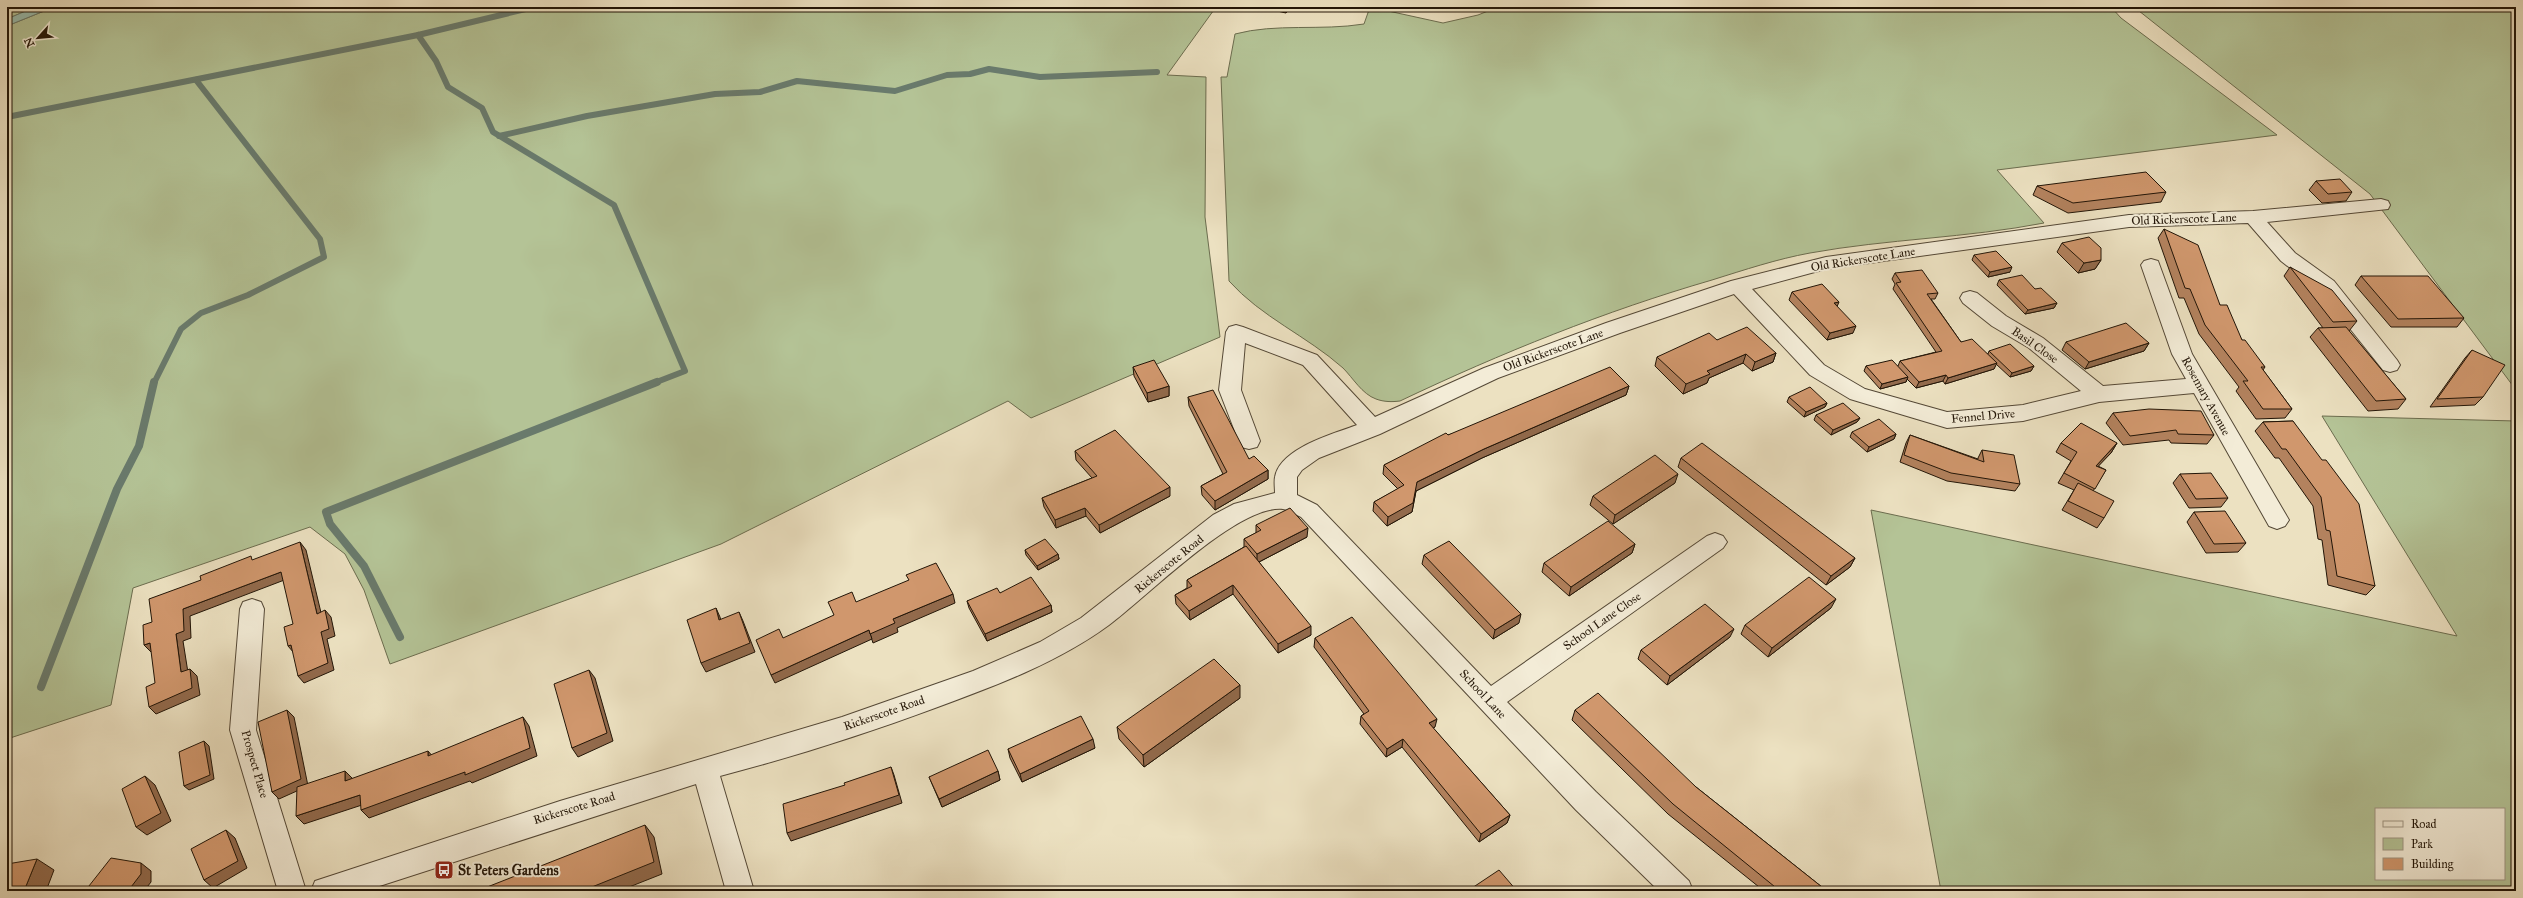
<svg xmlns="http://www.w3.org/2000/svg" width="2523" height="898" viewBox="0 0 2523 898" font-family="'IM FELL Great Primer',serif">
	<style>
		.green { fill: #b4c396; stroke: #6b6c4e; fill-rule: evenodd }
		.water { fill: #99beb0; stroke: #697a6c }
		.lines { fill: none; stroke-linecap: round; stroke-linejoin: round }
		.stream-far1 { stroke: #697a6c; stroke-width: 6 }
		.stream { stroke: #697a6c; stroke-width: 8 }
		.street-casing { stroke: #544836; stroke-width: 2 }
		.street { fill: #f3ecd7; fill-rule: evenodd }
		.wall { fill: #b3825e; stroke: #221507 }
		.shaded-wall { fill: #926a4c; stroke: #221507 }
		.building { fill: #d0976d; stroke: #221507 }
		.labels { text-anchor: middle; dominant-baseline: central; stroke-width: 4; stroke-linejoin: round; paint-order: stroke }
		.street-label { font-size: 12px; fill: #221507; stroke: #f3ecd7 }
		.near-poi-label { font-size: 14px; font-weight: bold; fill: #221507; stroke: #f3ecd7; text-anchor: start }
	</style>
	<rect width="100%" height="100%" fill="#ece1c1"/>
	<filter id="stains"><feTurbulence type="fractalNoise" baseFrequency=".005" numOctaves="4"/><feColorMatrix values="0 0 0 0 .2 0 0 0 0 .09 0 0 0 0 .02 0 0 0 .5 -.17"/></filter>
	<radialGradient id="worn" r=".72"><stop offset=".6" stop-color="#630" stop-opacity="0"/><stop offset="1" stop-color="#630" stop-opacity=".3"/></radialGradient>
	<g class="green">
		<polygon points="7,7 35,7 7,19"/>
		<polygon points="54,7 1216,7 1167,75 1206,77 1205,217 1220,337 1031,418 1008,401 721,544 390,664 364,590 345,554 310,527 133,588 111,705 7,739 7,26"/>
		<path d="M 1370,7 L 1443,23 L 1478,15 L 1498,7 L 2111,7 L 2121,18 L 2277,135 L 1997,170 L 2044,223 C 1967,238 1887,239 1810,253 C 1777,259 1744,270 1712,280 C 1605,311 1501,353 1400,401 C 1392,402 1384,402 1376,399 C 1362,394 1353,378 1343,368 C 1307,336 1261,317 1229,281 L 1221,77 L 1227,77 L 1235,34 C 1276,23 1321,31 1364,24 Z"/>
		<polygon points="2134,7 2516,7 2516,390 2370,194"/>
		<path d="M 2322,416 L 2516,421 L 2516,891 L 1941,891 L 1871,510 L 2457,636 ZM 2376,809 L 2504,809 L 2504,879 L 2376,879 Z"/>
	</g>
	<polygon class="water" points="35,7 54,7 7,26 7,19"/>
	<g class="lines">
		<g class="stream-far1">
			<polyline points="418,35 436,61 448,87 482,108 493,132 614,205 685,371 654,383"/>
			<polyline points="7,117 418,35 534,7"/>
			<polyline points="499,136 587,116 715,94 760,92 797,81 895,91 947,75 970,74 989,69 1040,77 1157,72"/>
			<polyline points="154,383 181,329 201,313 248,295 324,257 320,239 196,80"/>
		</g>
		<g class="stream">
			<polyline points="400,637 364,566 330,524 326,512 657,382"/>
			<polyline points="41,687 117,489 139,446 154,382"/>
		</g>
		<g class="street-casing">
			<g id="street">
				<path d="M 2381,199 L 2388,201 L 2390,205 L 2388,209 L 2267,222 L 2295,253 L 2334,281 L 2397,360 L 2400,365 L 2397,370 L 2390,372 L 2383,370 L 2320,291 L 2281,261 L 2248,223 L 2129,227 L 1826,269 L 1752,289 L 1824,365 L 1865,389 L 1947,412 L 2023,405 L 2081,391 L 2029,348 L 1992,326 L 1963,303 L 1960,298 L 1963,293 L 1970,291 L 1977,293 L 2006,316 L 2043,338 L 2103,386 L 2186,379 L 2172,354 L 2141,265 L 2144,261 L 2151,259 L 2158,261 L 2192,354 L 2289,520 L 2285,526 L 2277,529 L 2269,526 L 2194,393 L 2099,402 L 2023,421 L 1947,428 L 1850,399 L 1810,375 L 1734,294 L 1620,333 L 1498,378 L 1380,434 L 1319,458 L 1302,470 L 1297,477 L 1297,495 L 1317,505 L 1491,686 L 1707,536 L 1715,533 L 1723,536 L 1727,542 L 1723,548 L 1507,702 L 1596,792 L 1689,881 L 1693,891 L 1659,891 L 1576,810 L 1301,517 C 1296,515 1289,510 1283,509 C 1238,504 1147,597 1109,625 C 1057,663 995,686 935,708 C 865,734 793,757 720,776 L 754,891 L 726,891 L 696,784 L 364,891 L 311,891 L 315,881 L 560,801 L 842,717 L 973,671 L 1040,642 L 1081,618 L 1213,515 L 1234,504 L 1275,493 C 1275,488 1274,482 1275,477 C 1280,448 1333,434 1357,425 L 1303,365 L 1245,343 L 1241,390 L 1260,441 L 1257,447 L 1249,449 L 1241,447 L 1219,390 L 1226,332 L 1229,327 L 1236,325 L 1243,327 L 1317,355 L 1375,417 L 1484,368 L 1606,323 L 1731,281 L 1826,257 L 2129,215 L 2253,211 Z"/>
				<polygon points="252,599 261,602 264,609 256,730 306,891 278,891 230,730 240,609 243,602"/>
			</g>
		</g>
		<use href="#street" class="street"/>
	</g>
	<g class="wall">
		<polygon points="1264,7 1290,7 1286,13 1264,8"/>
		<polygon points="2316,181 2352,192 2346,201 2322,203 2309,190"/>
		<polygon points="2037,186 2166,192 2161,202 2068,213 2033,195"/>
		<polygon points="2164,229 2220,305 2242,340 2265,367 2263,370 2292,409 2285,418 2256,419 2236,391 2239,387 2199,334 2184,298 2179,298 2158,238"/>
		<polygon points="2062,243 2101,260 2095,269 2078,273 2057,252"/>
		<polygon points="1974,255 2010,272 1988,277 1972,260"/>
		<polygon points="2290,267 2357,321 2349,331 2406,399 2398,409 2368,411 2310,337 2318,328 2323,328 2284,276"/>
		<polygon points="1895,273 1938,293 1935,299 1931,299 1961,342 1988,354 1989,351 2034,366 2031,371 2010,377 1996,364 1994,369 1945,384 1943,381 1916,388 1907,379 1906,382 1880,389 1864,371 1866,366 1898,366 1900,361 1936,352 1893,289 1895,284 1892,279"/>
		<polygon points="2361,276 2464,318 2457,327 2391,327 2355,285"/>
		<polygon points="1999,280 2035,289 2057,303 2054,308 2025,314 1997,285"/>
		<polygon points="1792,292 1853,333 1827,340 1789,300"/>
		<polygon points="1717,340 1776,353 1773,362 1752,371 1743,363 1709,378 1707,383 1683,394 1655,366 1657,357"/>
		<polygon points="2066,342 2149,343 2144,351 2085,369 2062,350"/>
		<polygon points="2472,350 2483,397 2475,405 2430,407 2465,358"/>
		<polygon points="1133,367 1169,386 1169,396 1148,402 1134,376"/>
		<polygon points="1629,386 1626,395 1482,458 1416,491 1412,512 1387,526 1373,511 1374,502 1398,489 1383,474 1384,465 1448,435"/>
		<polygon points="1188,397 1249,459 1268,470 1268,479 1215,510 1202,495 1201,486 1223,474 1189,406"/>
		<polygon points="1789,397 1827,403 1825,407 1804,417 1787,402"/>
		<polygon points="2113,413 2214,435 2207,444 2171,443 2169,440 2123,445 2106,423"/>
		<polygon points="1816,415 1860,418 1857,422 1831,435 1814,420"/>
		<polygon points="2293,421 2375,586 2366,595 2328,585 2322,540 2318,539 2313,506 2279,458 2275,458 2255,431 2263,422"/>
		<polygon points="1852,432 1896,434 1894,439 1867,452 1850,437"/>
		<polygon points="1910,435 1978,459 1978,458 1982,450 2020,484 2015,491 1947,481 1900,462 1906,443"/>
		<polygon points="2061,443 2117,443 2111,453 2098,466 2106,470 2093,491 2104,518 2097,528 2062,510 2074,490 2058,483 2071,461 2056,452"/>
		<polygon points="1075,451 1170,496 1100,533 1086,516 1056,528 1044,507 1042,498 1092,478 1076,460"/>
		<polygon points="1681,458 1855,558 1850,567 1826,585 1678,467"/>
		<polygon points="2180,474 2228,498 2221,507 2189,508 2173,483"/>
		<polygon points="1675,483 1613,524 1590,505 1593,496"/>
		<polygon points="2194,512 2246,543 2238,552 2206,553 2187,522"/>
		<polygon points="1256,525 1307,537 1259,562 1311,635 1278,653 1233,594 1190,620 1176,604 1175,595 1187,588 1187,580 1244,547 1244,539 1256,533"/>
		<polygon points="1635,544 1632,553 1569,596 1542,572 1544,563"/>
		<polygon points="1025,550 1058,554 1059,559 1038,570 1026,555"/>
		<polygon points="1424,555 1519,623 1493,639 1422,564"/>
		<polygon points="1000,593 1051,605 1052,612 987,641 969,608 967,601"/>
		<polygon points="1831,608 1768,657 1741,634 1745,625"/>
		<polygon points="1730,637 1667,685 1638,659 1641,650"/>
		<polygon points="1315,638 1435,727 1433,728 1510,815 1507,823 1479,842 1402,747 1386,757 1360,724 1361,716 1364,714 1314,647"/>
		<polygon points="1240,698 1144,767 1119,739 1117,727"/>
		<polygon points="1575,710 1696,787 1827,891 1764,891 1668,814 1572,720"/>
		<polygon points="1095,748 1022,782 1010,758 1008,749"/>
		<polygon points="998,771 1000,780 942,807 929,777"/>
	</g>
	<g class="shaded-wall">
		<polygon points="1286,7 1290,7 1286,13"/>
		<polygon points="2101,260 2095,269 2078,273 2084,263"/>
		<polygon points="2012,267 2010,272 1988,277 1990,272"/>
		<polygon points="1839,302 1836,309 1834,303"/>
		<polygon points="2057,303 2054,308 2025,314 2028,310"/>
		<polygon points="1856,326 1853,333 1827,340 1830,333"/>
		<polygon points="2149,343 2144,351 2085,369 2089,362"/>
		<polygon points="1776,353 1773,362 1752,371 1755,362"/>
		<polygon points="1746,354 1743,363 1709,378 1707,383 1683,394 1686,384 1707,371"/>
		<polygon points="1997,363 1994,369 1945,384 1948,378"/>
		<polygon points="2034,366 2031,371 2010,377 2012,373"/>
		<polygon points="1946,375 1943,381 1916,388 1919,382"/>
		<polygon points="1908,377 1906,382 1880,389 1882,384"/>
		<polygon points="1169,386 1169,396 1148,402 1147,393"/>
		<polygon points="1629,386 1626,395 1482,458 1416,491 1412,512 1387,526 1388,517 1417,482 1484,449"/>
		<polygon points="1827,403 1825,407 1804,417 1806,412"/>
		<polygon points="1860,418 1857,422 1831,435 1833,430"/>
		<polygon points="1896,434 1894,439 1867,452 1869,447"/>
		<polygon points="2117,443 2111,453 2090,475 2096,466"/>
		<polygon points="1268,470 1268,479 1215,510 1215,501"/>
		<polygon points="1678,474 1675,483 1613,524 1615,515"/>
		<polygon points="1170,487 1170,496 1100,533 1099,525"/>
		<polygon points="1085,508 1086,516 1056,528 1055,520"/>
		<polygon points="1308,528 1307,537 1257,563 1257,554"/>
		<polygon points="300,542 306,550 323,621 317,614"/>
		<polygon points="1635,544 1632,553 1569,596 1571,587"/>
		<polygon points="1058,554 1059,559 1038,570 1037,566"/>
		<polygon points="1855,558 1850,567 1826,585 1831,576"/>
		<polygon points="281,572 287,579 190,616 191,638 183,641 189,679 181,672 176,634 183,609"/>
		<polygon points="1233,585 1233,594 1190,620 1189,611"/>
		<polygon points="953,594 955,603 897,628 898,632 873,643 870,634 893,619"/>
		<polygon points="1836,599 1831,608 1768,657 1772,648"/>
		<polygon points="1051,605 1052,612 987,641 985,634"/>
		<polygon points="716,608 720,617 723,628 719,620"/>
		<polygon points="325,610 331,617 335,636 327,639 334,670 304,683 298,676 321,632"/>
		<polygon points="739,612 743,621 755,652 706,672 701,663"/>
		<polygon points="1521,614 1519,623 1493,639 1495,630"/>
		<polygon points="1311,626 1311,635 1278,653 1278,644"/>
		<polygon points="1734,629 1730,637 1667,685 1670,676"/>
		<polygon points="869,630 872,639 775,683 771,675"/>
		<polygon points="150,643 158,650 151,652 144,645"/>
		<polygon points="291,645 294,653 288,646"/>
		<polygon points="190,669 197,676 200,695 156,714 149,707"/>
		<polygon points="589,670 595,678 613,741 578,757 572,748"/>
		<polygon points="1240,685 1240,698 1144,767 1143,755"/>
		<polygon points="287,710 294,717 308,786 279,799 272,792"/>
		<polygon points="523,717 529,726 537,756 472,783 470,781 369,818 361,810"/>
		<polygon points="1437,719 1435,727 1427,732 1429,723"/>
		<polygon points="1093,739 1095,748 1022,782 1020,774"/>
		<polygon points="1403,739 1402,747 1386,757 1387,749"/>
		<polygon points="204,741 209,746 214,779 189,790 184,786"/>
		<polygon points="428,751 435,759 428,756"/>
		<polygon points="891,767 894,775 902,803 791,841 787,833"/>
		<polygon points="345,771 354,780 345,781"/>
		<polygon points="998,771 1000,780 942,807 939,799"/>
		<polygon points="145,776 155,785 171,821 147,835 136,827"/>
		<polygon points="360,795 368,803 304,824 296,816"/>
		<polygon points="1510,815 1507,823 1479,842 1481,834"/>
		<polygon points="645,825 654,837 662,874 619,891 582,891"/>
		<polygon points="226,830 235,838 247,868 213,888 204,880"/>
		<polygon points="37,859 54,870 46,891 24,891"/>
		<polygon points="141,863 151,871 151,882 144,891 128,891"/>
	</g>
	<g class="building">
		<polygon points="2146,172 2166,192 2073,203 2037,186"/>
		<polygon points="2340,179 2352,192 2328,194 2316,181"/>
		<polygon points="2164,229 2198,245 2220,305 2227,305 2242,340 2245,340 2265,367 2261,367 2292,409 2263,409 2243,381 2248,381 2205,325 2190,289 2185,288"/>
		<polygon points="2089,237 2101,248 2101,260 2084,263 2062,243"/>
		<polygon points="1996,251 2012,267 1990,272 1974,255"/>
		<polygon points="2290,267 2332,290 2357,321 2333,322"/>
		<polygon points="1922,270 1938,293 1927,294 1961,342 1972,339 1997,363 1948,378 1946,375 1919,382 1900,361 1942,351 1896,283 1901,282 1895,273"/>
		<polygon points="2022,275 2035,289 2041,288 2057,303 2028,310 1999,280"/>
		<polygon points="2361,276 2428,276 2464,318 2398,319"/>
		<polygon points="1822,284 1839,302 1834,303 1856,326 1830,333 1792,292"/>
		<polygon points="2126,323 2149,343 2089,362 2066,342"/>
		<polygon points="1747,327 1776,353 1755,362 1746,354 1707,371 1710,374 1686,384 1657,357 1709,333 1717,340"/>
		<polygon points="2346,327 2406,399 2376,401 2318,328"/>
		<polygon points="2010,344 2034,366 2012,373 1989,351"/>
		<polygon points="2472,350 2505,365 2483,397 2437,399"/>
		<polygon points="1154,360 1169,386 1147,393 1133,367"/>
		<polygon points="1892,360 1908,377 1882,384 1866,366"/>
		<polygon points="1610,367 1629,386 1484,449 1417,482 1413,503 1388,517 1374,502 1404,485 1384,465 1446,433 1448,435"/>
		<polygon points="1810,387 1827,403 1806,412 1789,397"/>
		<polygon points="1213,390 1249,459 1254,456 1268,470 1215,501 1201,486 1227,472 1188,397"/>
		<polygon points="1843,403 1860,418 1833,430 1816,415"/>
		<polygon points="2149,409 2201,411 2214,435 2178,434 2176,430 2130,436 2113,413"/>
		<polygon points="1879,419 1896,434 1869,447 1852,432"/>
		<polygon points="2293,421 2322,460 2326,460 2359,504 2375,586 2337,576 2330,531 2326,530 2321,497 2286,449 2282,449 2263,422"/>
		<polygon points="2081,423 2117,443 2096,466 2106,470 2095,489 2064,473 2077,452 2061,443"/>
		<polygon points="1115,430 1170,487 1099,525 1085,508 1055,520 1042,498 1097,476 1075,451"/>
		<polygon points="1910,435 1984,462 1982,450 2014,455 2020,484 1951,473 1904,455"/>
		<polygon points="1702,443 1855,558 1831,576 1681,458"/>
		<polygon points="1655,455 1678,474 1615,515 1593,496"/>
		<polygon points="2211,473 2228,498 2196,499 2180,474"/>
		<polygon points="2078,483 2114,501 2104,518 2068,501"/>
		<polygon points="1290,508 1308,528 1257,554 1244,539 1261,530 1256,525"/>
		<polygon points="2225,511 2246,543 2214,544 2194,512"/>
		<polygon points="1608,521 1635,544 1571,587 1544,563"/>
		<polygon points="1045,539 1058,554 1037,566 1025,550"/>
		<polygon points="1449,541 1521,614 1495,630 1424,555"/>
		<polygon points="300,542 317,614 325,610 329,629 321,632 328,663 298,676 291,645 288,646 284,627 293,624 281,572 183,609 184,631 176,634 181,672 190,669 192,688 149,707 146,687 155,683 150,643 144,645 143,625 152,622 149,599 201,580 200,576 251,556 252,560"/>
		<polygon points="1246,546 1311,626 1278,644 1233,585 1189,611 1175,595 1192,586 1187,580"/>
		<polygon points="936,563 953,594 893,619 895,623 870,634 869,630 771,675 756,640 779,629 783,638 834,615 828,602 852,592 856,602 909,580 906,575"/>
		<polygon points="1031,577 1051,605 985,634 967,601 997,588 1000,593"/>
		<polygon points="1809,577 1836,599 1772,648 1745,625"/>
		<polygon points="1705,604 1734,629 1670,676 1641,650"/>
		<polygon points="716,608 719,620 739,612 750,643 701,663 687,620"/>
		<polygon points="1352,617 1437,719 1429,723 1510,815 1481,834 1403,739 1387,749 1361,716 1369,711 1315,638"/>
		<polygon points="1214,659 1240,685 1143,755 1117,727"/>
		<polygon points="589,670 607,733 572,748 554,684"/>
		<polygon points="1598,693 1696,787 1827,891 1780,891 1673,804 1575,710"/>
		<polygon points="287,710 301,779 272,792 258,722"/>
		<polygon points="1081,716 1093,739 1020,774 1008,749"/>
		<polygon points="523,717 530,748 465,775 465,772 361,810 360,795 296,816 297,787 345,771 345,781 428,751 428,756"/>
		<polygon points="204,741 210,775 184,786 179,752"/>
		<polygon points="988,750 998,771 939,799 929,777"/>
		<polygon points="891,767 899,795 787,833 783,804 845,785 844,783"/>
		<polygon points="145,776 161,813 136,827 122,789"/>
		<polygon points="645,825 654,862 582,891 477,891"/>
		<polygon points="226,830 238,861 204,880 191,849"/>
		<polygon points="111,858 141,863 141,874 128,891 85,891"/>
		<polygon points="37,859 24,891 7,891 7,864"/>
		<polygon points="1499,870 1517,891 1470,891 1469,890"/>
	</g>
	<defs>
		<g id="bus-square" transform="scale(1)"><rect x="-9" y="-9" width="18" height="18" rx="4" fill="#8f2418" stroke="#f3ecd7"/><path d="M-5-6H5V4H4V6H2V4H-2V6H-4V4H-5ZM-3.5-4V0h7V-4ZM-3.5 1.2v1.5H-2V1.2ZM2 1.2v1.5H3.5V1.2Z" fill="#fff"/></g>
	</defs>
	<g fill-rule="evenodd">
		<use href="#bus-square" x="444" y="870"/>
	</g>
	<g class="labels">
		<g class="street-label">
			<text transform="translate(2184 219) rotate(-2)">Old Rickerscote Lane</text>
			<text transform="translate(1863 259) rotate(-9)">Old Rickerscote Lane</text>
			<text transform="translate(2035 345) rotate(35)">Basil Close</text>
			<text transform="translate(1553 350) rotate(-20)">Old Rickerscote Lane</text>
			<text transform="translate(2206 396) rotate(61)">Rosemary Avenue</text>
			<text transform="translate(1983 416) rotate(-5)">Fennel Drive</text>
			<text transform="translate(1169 564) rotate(-39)">Rickerscote Road</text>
			<text transform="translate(1602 621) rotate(-35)">School Lane Close</text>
			<text transform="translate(1483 694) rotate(47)">School Lane</text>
			<text transform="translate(884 713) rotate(-19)">Rickerscote Road</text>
			<text transform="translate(255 764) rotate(74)">Prospect Place</text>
			<text transform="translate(574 808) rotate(-17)">Rickerscote Road</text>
		</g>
		<g class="near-poi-label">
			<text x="458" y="870">St Peters Gardens</text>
		</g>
	</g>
	<rect width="2523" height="898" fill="none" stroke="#ece1c1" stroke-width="24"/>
	<rect x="8" y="8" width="2507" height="882" fill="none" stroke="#221507" stroke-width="2"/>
	<rect x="12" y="12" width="2499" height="874" fill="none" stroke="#221507"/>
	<rect x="2375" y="808" width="130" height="72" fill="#f3ecd7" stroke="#9f9684"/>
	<rect x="2383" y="821" width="20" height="6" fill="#f3ecd7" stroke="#9f9684"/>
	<text x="2411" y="828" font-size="12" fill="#221507">Road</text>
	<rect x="2383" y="838" width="20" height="12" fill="#b4c396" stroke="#9f9684"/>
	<text x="2411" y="848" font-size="12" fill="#221507">Park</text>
	<rect x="2383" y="858" width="20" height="12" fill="#d0976d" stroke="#9f9684"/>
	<text x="2411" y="868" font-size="12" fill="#221507">Building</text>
	<g transform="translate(38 38) rotate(243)" stroke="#f3ecd7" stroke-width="3" paint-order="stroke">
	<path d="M0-3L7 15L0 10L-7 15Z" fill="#221507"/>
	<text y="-6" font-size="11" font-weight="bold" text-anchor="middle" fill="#221507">N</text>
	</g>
	<rect width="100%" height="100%" filter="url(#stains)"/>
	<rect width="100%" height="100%" fill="url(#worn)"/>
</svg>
